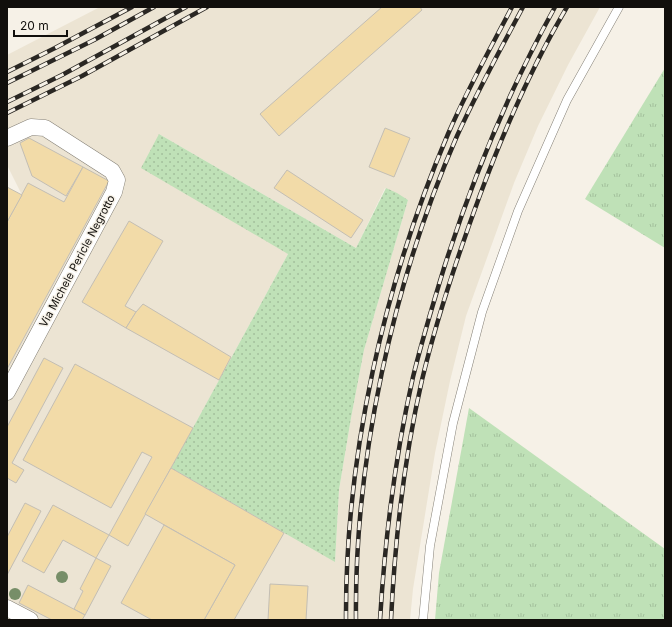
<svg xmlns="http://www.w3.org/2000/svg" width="672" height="627" viewBox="0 0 672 627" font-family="Inter,sans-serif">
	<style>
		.built { fill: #ece4d3; fill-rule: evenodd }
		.grass { fill: url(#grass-dots) }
		.park { fill: url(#park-tufts) }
		.building { fill: #f2dba8; stroke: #c3beb4 }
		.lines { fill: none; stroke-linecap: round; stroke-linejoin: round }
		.service-casing { stroke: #858077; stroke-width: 9 }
		.minor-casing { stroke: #858077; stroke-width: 17 }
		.service { stroke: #fff; stroke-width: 8 }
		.minor { stroke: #fff; stroke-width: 16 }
		.rail-casing { stroke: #2a2723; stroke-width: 4.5 }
		.rail { stroke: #f6f1e7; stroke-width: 3; stroke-dasharray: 9; stroke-linecap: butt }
		.tree { fill: #778e68 }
		.labels { text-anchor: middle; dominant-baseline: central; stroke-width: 3; stroke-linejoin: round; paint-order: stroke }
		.street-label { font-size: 11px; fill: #110f0c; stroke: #f6f1e7 }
	</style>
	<defs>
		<pattern id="grass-dots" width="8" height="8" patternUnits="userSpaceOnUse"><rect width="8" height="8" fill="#bfe1b7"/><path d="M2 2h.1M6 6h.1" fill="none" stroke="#a3c09c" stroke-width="1.8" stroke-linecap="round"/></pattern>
		<pattern id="park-tufts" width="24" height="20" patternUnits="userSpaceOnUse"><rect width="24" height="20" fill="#bfe1b7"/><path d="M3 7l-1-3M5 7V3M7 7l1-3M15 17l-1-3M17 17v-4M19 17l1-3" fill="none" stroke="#a3c09c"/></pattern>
	</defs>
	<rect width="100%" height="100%" fill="#f6f1e7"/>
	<path class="built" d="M 100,7 L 600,7 L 568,65 L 538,126 L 514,183 L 466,316 L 450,381 L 435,453 L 413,589 L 410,620 L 7,620 L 7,222 L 22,195 L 7,165 L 7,55 ZM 159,134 L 356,248 L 385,188 L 408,200 L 364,350 L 351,418 L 339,490 L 335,562 L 193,428 L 288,254 Z"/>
	<polygon class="grass" points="159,134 356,248 386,188 397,193 408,200 364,350 351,418 339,490 335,562 171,468 288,254 141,168"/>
	<g class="park">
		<polygon points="665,68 665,248 585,199"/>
		<polygon points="469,408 665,549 665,620 435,620 439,573"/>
	</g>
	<g class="building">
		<polygon points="382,7 420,7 422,10 279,136 260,114"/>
		<polygon points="385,128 410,138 394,177 369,167"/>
		<polygon points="29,138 83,167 66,196 32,176 20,143"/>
		<polygon points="83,167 109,181 7,369 7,222 28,183 64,202"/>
		<polygon points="287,170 363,220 351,238 274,188"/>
		<polygon points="7,187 22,195 7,222"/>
		<polygon points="129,221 163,241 125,306 136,312 126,328 82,302"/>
		<polygon points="143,304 231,357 219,380 126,328 136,312"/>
		<polygon points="44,358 63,368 12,463 24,470 16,483 7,478 7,427"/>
		<polygon points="75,364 193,428 128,546 109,535 152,457 142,452 111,508 23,460"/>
		<polygon points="171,468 284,533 234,620 204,620 235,565 145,514"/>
		<polygon points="25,503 41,511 7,575 7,537"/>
		<polygon points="53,505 109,535 96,558 63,540 44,573 22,561"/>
		<polygon points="164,525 235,565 204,620 152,620 121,603"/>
		<polygon points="96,558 111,566 85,615 74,609 83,591 80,589"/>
		<polygon points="270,584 308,586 306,620 268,620"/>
		<polygon points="28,585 85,615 82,620 52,620 19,603"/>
	</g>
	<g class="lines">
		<g class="service-casing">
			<polyline id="service" points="423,620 430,546 453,423 482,312 518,211 567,100 619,7"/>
		</g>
		<g class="minor-casing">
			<g id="minor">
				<polyline points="7,138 31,127 45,128 112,171 117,180 114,192 7,392"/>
				<polyline points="7,608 30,620"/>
			</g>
		</g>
		<use href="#service" class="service"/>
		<use href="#minor" class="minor"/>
		<g class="rail-casing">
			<g id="rail">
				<polyline points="7,72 55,48 132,7"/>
				<polyline points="7,83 94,40 154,7"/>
				<polyline points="7,102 62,75 186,7"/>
				<polyline points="7,113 82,76 207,7"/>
				<path d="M 346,620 C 345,456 384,284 448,134 C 467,90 490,49 512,7"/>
				<path d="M 356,620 C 354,461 393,282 457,136 C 477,92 500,50 523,7"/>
				<path d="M 380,620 C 385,538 395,457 413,377 C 422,340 433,304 444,268 C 473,177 509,90 555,7"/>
				<path d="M 391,620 C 395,539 404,458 422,380 C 437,317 458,255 480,195 C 504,130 532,66 567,7"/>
			</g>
		</g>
		<use href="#rail" class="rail"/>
	</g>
	<g class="tree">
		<circle cx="62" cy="577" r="6"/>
		<circle cx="15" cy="594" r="6"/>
	</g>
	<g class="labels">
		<g class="street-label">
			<text transform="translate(77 261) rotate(-62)">Via Michele Pericle Negrotto</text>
		</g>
	</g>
	<rect width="672" height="627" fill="none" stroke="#110f0c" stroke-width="16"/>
	<path d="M14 30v6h53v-6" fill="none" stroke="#110f0c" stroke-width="2"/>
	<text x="20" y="30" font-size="12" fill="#110f0c" stroke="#f6f1e7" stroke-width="3" paint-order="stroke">20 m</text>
</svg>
